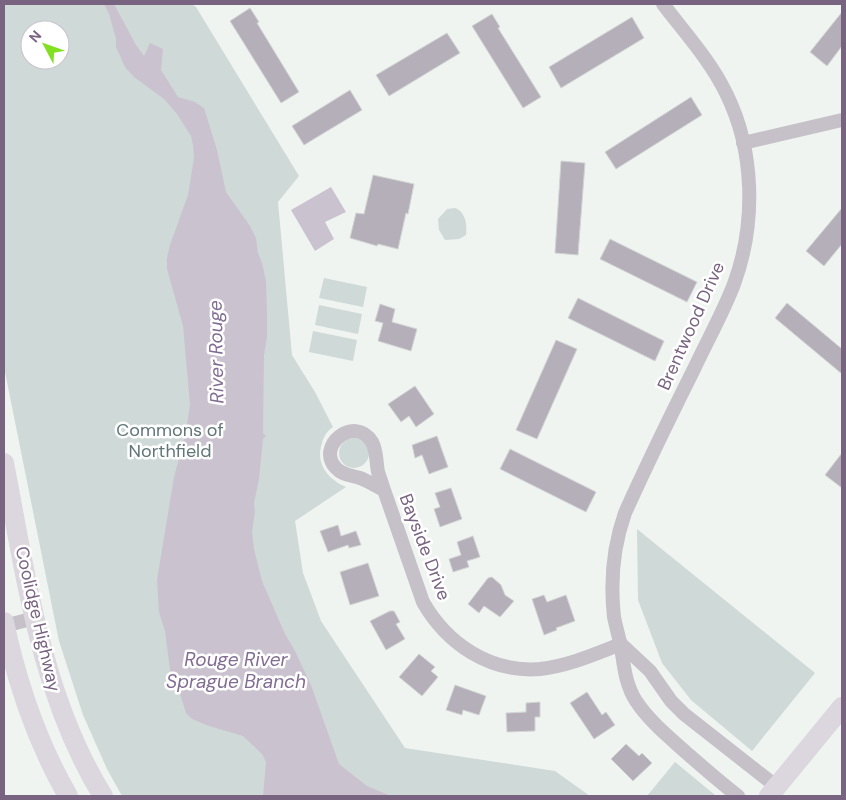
<svg xmlns="http://www.w3.org/2000/svg" width="846" height="800" viewBox="0 0 846 800" font-family="'DM Sans',sans-serif">
	<style>
		.green { fill: #cfd9d7; fill-rule: evenodd }
		.water { fill: #cac3cf }
		.building { fill: #b5afba; stroke: #d2d5d3 }
		.lines { fill: none; stroke-linecap: round; stroke-linejoin: round }
		.street { stroke: #c6c1c8; stroke-width: 14 }
		.secondary { stroke: #dcd6de; stroke-width: 20 }
		.labels { text-anchor: middle; dominant-baseline: central; stroke-width: 5; stroke-linejoin: round; paint-order: stroke }
		.street-label { font-size: 18px; fill: #786380; stroke: #fff }
		.park-label { font-size: 18px; fill: #627678; stroke: #fff }
		.water-label { font-size: 19px; font-style: italic; fill: #816d92; stroke: #fff }
	</style>
	<rect width="100%" height="100%" fill="#eff4f1"/>
	<g class="green">
		<path d="M 4,4 L 192,4 L 196,7 L 299,176 L 278,202 L 292,355 L 315,392 L 333,427 C 327,431 324,436 322,443 C 315,464 328,479 346,487 L 295,521 L 303,573 L 321,621 L 405,748 L 555,771 L 590,796 L 122,796 L 107,769 L 83,715 L 59,641 L 4,367 ZM 30,30 L 60,30 L 60,60 L 30,60 Z"/>
		<path d="M 455,208 C 466,212 467,225 466,235 L 459,239 L 445,240 L 439,230 L 438,219 L 447,209 Z"/>
		<polygon points="324,278 367,287 363,307 319,298"/>
		<polygon points="319,305 362,314 358,334 315,325"/>
		<polygon points="313,331 357,340 353,361 309,352"/>
		<circle cx="354" cy="453" r="15"/>
		<polygon points="637,529 815,673 752,751 691,700 662,663 638,600"/>
		<polygon points="675,762 715,795 714,796 647,796"/>
	</g>
	<g class="water">
		<polygon points="104,4 114,4 136,45 144,56 150,43 163,49 161,70 178,97 195,102 204,108 217,150 226,192 250,226 256,238 258,253 262,263 266,281 267,309 267,337 264,355 263,433 266,436 263,439 259,479 254,503 255,512 252,532 254,549 262,581 285,634 294,649 311,685 339,764 367,786 391,796 263,796 266,762 262,754 243,736 209,726 192,719 186,713 175,678 170,670 165,631 159,612 157,580 174,477 186,432 190,404 183,326 167,269 167,258 170,245 188,195 194,158 193,145 191,136 177,114 164,99 134,77 125,67 116,47 116,39 109,14"/>
		<polygon points="331,187 346,212 325,222 334,239 315,251 291,210"/>
	</g>
	<g class="building">
		<polygon points="250,8 259,22 257,23 299,92 281,103 230,21"/>
		<polygon points="842,12 842,46 827,66 810,52"/>
		<polygon points="492,14 500,27 498,28 541,97 523,108 472,26"/>
		<polygon points="632,17 644,38 561,88 549,67"/>
		<polygon points="447,33 460,53 389,96 376,75"/>
		<polygon points="350,90 362,110 304,145 292,126"/>
		<polygon points="691,97 702,115 616,169 605,152"/>
		<polygon points="561,161 585,163 578,255 555,253"/>
		<polygon points="373,175 414,184 408,214 406,213 398,249 378,244 377,246 350,238 356,213 364,214"/>
		<polygon points="842,208 842,244 824,266 806,251"/>
		<polygon points="610,239 697,282 687,302 600,259"/>
		<polygon points="578,298 664,341 655,361 568,318"/>
		<polygon points="787,303 842,349 842,374 775,318"/>
		<polygon points="380,304 395,309 392,322 417,329 411,351 378,341 383,323 375,321"/>
		<polygon points="556,340 577,349 537,439 516,430"/>
		<polygon points="415,386 434,414 416,427 409,416 401,422 388,404"/>
		<polygon points="437,436 448,467 429,474 422,455 415,458 412,445"/>
		<polygon points="510,449 596,492 586,512 500,469"/>
		<polygon points="842,453 842,488 825,475"/>
		<polygon points="451,488 462,519 440,527 434,509 440,507 435,493"/>
		<polygon points="338,525 341,536 356,531 361,545 349,548 348,545 328,552 320,531"/>
		<polygon points="473,536 480,557 467,561 469,567 453,572 449,559 461,555 457,542"/>
		<polygon points="368,563 379,596 350,605 340,572"/>
		<polygon points="492,577 501,585 505,595 514,601 500,617 484,606 479,613 468,604 488,578"/>
		<polygon points="544,595 547,602 566,595 575,621 556,628 557,630 544,635 532,599"/>
		<polygon points="390,611 394,611 400,622 396,624 405,639 386,650 370,621"/>
		<polygon points="419,654 435,667 431,671 438,677 422,696 399,677"/>
		<polygon points="455,685 486,696 479,715 463,710 462,715 446,710"/>
		<polygon points="587,692 602,715 606,712 615,725 594,739 570,703"/>
		<polygon points="540,702 540,717 535,717 535,731 507,732 506,713 526,712 526,703"/>
		<polygon points="626,744 639,756 642,753 652,763 633,781 611,759"/>
	</g>
	<g class="lines">
		<g class="street">
			<path d="M 663,4 C 685,33 710,60 726,93 C 755,151 756,224 734,284 C 723,313 707,341 694,369 C 670,417 647,464 625,513 C 613,547 610,581 614,617 C 616,627 619,637 621,647 C 624,665 625,684 636,701 C 650,722 670,738 689,755 C 705,769 721,783 738,796"/>
			<polyline points="743,143 842,120"/>
			<path d="M 384,490 C 376,486 368,481 360,478 C 351,475 342,475 336,468 C 315,446 355,414 372,442 C 377,451 376,462 378,472 C 380,478 382,484 384,490 L 423,602 C 447,644 490,673 540,669 C 568,666 595,654 621,644"/>
			<polyline points="4,626 35,618"/>
			<polyline points="621,644 650,671 671,701 684,714 777,787"/>
		</g>
		<g class="secondary">
			<path d="M 4,463 C 26,576 41,696 103,796"/>
			<path d="M 4,622 C 17,683 37,742 68,796"/>
			<polyline points="769,796 842,707"/>
		</g>
	</g>
	<g class="labels">
		<g class="street-label">
			<text transform="translate(691 326) rotate(-66)">Brentwood Drive</text>
			<text transform="translate(425 547) rotate(69)">Bayside Drive</text>
			<text transform="translate(38 619) rotate(77)">Coolidge Highway</text>
		</g>
		<g class="park-label">
			<text x="170" y="430">Commons of<tspan x="170" dy="21">Northfield</tspan></text>
		</g>
		<g class="water-label">
			<text transform="translate(216 352) rotate(-91)">River Rouge</text>
			<text x="236" y="659">Rouge River<tspan x="236" dy="22">Sprague Branch</tspan></text>
		</g>
	</g>
	<rect width="846" height="800" fill="none" stroke="#786380" stroke-width="10"/>
	<g transform="translate(45 45) rotate(311)"><circle r="24" fill="#ffffff" stroke="#c9c1cc"/>
	<path d="M0-4L9 19L0 12L-9 19Z" fill="#82e023"/>
	<text y="-8" font-size="14" font-weight="bold" text-anchor="middle" fill="#786380">N</text>
	</g>
</svg>
